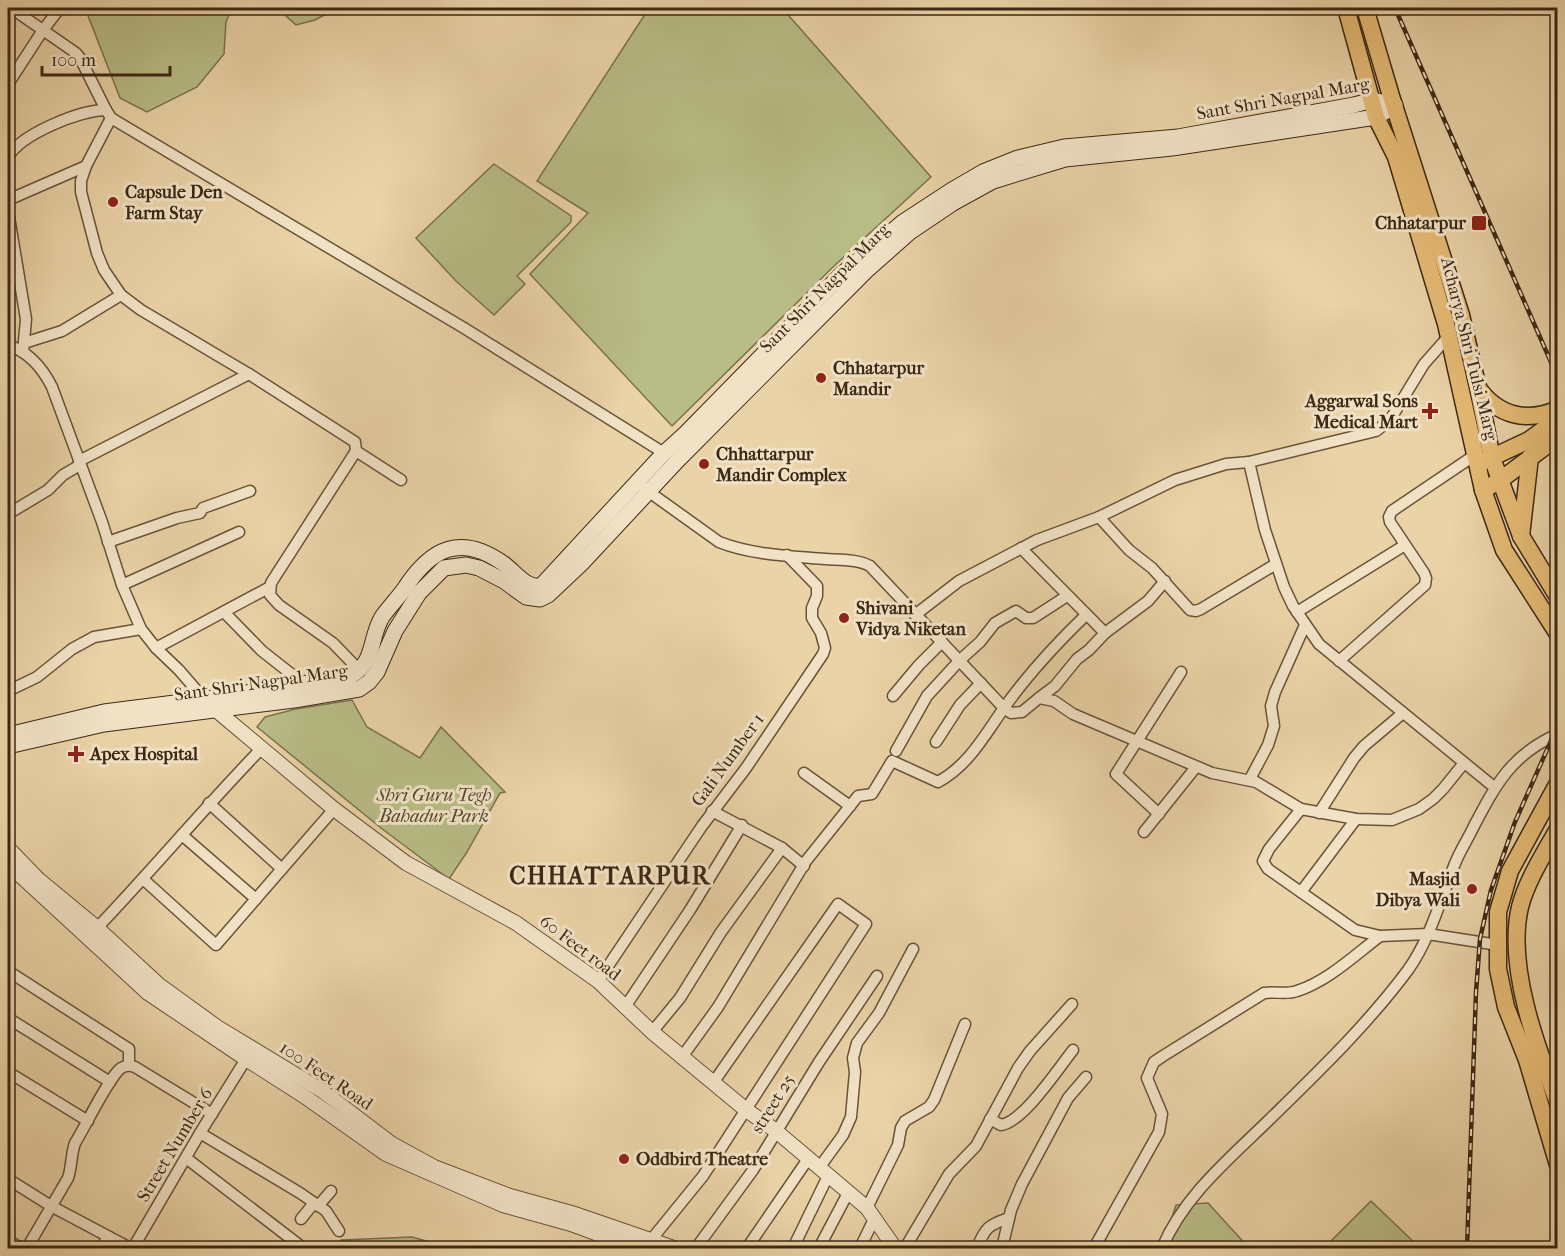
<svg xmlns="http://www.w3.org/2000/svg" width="1565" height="1256" viewBox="0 0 1565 1256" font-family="'IM FELL French Canon',serif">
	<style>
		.green { fill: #b8bc86; stroke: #7a724d; stroke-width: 1.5 }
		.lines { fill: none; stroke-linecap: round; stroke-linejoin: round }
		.minor-casing { stroke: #685339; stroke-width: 13 }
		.tertiary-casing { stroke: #685339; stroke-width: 16 }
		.secondary-casing { stroke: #3c2814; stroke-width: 17 }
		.primary-casing { stroke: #3c2814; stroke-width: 19 }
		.trunk-casing { stroke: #3c2814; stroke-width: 19 }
		.minor { stroke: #f1e2c6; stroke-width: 10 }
		.tertiary { stroke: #f1e2c6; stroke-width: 14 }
		.secondary { stroke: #f1e2c6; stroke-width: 15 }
		.primary { stroke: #e5ba74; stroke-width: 16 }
		.trunk { stroke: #e5ba74; stroke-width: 16 }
		.rail-casing { stroke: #3c2814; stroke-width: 4.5 }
		.rail { stroke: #f1e2c6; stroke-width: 2; stroke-dasharray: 7; stroke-linecap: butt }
		.poi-dot { fill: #8f2418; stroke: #f1e2c6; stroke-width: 2 }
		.labels { text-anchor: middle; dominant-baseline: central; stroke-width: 6; stroke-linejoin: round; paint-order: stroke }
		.street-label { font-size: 18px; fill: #3c2814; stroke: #f1e2c6 }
		.poi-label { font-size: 18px; font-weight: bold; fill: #3c2814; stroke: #f1e2c6; text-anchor: start }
		.park-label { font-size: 18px; font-style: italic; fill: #55462b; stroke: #f1e2c6 }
		.district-label { font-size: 24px; font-weight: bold; letter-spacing: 1.5px; fill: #3c2814; stroke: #f1e2c6 }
	</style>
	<rect width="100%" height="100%" fill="#ead3a7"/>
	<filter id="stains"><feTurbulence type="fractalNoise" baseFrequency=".00333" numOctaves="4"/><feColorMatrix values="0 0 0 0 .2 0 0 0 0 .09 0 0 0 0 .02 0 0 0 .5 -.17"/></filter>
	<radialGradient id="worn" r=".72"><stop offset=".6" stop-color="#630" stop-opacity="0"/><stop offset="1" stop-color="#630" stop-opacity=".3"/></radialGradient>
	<g class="green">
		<polygon points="85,8 232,8 226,22 224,54 197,87 147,112 120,98"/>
		<polygon points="277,8 338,8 315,20 296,25"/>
		<polygon points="649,8 782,8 931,177 834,266 672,426 530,274 588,213 537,181"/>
		<polygon points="494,164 571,216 571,222 517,276 525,284 494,315 456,281 416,238"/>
		<polygon points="352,700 367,727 420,758 441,727 505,792 500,793 467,852 449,879 381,828 257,727 265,717 296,709"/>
		<polygon points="1371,1201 1420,1248 1324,1248"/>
		<polygon points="1208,1203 1249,1248 1162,1248 1176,1205"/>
		<polygon points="412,1237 451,1248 335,1248 341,1240"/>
	</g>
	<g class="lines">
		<g class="minor-casing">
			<g id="minor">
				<polyline points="11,8 76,53 80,58 106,110"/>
				<polyline points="8,84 43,30 60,8"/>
				<polyline points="111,118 86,166 81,181 81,192 97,253 104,270 121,295 141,310 249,374 355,442 356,451 278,572 271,583 270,595 279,605 333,643 360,671"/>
				<path d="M 8,157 C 21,134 80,110 106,110 L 111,118 L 464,328 L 664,453"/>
				<polyline points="8,200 86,166"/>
				<polyline points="8,211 26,319 23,352"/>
				<polyline points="24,343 62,331 121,295"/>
				<path d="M 8,345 C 29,352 42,367 52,387 L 102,522 L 122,585 L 141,629 L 156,648 L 179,670 L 204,699"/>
				<polyline points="356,451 401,480"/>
				<polyline points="79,461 249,374"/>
				<polyline points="1249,462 1265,530 1284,587 1293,606 1319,644 1494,787"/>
				<path d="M 645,489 L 719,542 C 752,555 790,556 825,559 C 840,560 857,559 870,566 L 1004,708 L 1011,713 L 1022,712 L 1039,698 L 1054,701 L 1073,714 L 1212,773 L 1256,782 L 1301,809 L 1356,819 L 1392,820 L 1419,809 L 1433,799 L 1443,789 L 1464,763"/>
				<polyline points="8,514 48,490 63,475 80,465"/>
				<polyline points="1099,517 1129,550 1152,568 1190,610 1196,611 1201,609 1276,564"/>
				<polyline points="108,542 177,518 200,513 203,508 250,491"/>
				<polyline points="1021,548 1105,633"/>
				<polyline points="122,585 239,532"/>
				<polyline points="224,612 262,651 304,684"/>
				<polyline points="1297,612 1405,545"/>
				<polyline points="915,615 959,581 1037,540 1099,517 1175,480 1226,464 1249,462 1376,431 1390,420 1424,364 1448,337"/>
				<polyline points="156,648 270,587"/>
				<polyline points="1339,661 1425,585 1426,578 1424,573 1390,522 1389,517 1392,511 1475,455"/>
				<polyline points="8,691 37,677 72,649 94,637 141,629"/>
				<polyline points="893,696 919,665 942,642"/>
				<polyline points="1039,698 1055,686 1077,659 1089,650 1105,633 1148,601 1165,581"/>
				<polyline points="936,742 960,705 981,683"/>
				<polyline points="896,751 927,696 960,660 980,642 995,623 1016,611 1026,618 1033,618 1067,596"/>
				<polyline points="804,773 850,806"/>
				<polyline points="1250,779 1268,745 1274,726 1271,706 1275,692 1305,625"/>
				<polyline points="209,803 282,869"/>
				<polyline points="1301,809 1269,849 1263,861 1268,869 1355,930 1380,936 1428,934 1498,945"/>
				<polyline points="712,811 782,848 804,866"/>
				<polyline points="1319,813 1354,758 1364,746 1403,713"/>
				<polyline points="1159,814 1116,774 1181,672"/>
				<polyline points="1144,832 1196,767"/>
				<polyline points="182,835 256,899"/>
				<polyline points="143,879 216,945 334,809"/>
				<polyline points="1301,892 1356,819"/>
				<path d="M 97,928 C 153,869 205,807 261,749"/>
				<polyline points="8,971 129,1049 129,1065"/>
				<polyline points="598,981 702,826 746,768 823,654 825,648 821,633 812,618 812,608 817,596 817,586 787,555"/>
				<polyline points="625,1007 690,910 742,825"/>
				<polyline points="8,1018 110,1082"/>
				<polyline points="652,1032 680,998 721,932 782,848"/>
				<path d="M 682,1057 L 718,1007 L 806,861 L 858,796 L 872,794 L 892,761 L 938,782 C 969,765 984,736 1004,708 C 1028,674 1057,643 1086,615"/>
				<polyline points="8,1072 88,1121"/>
				<path d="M 990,1119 L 1001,1125 C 1023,1122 1058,1069 1073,1050"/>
				<polyline points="200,1133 300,1193 326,1211 339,1231"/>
				<polyline points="186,1158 303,1248"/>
				<polyline points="819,1168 843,1135 851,1117 855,1072 853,1058 857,1043 879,1013 913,949"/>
				<polyline points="8,1179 51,1206 130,1248"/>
				<polyline points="318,1206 331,1191"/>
				<polyline points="867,1208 898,1145 901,1128 905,1121 929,1107 934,1100 965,1024"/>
				<polyline points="301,1219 314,1203"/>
				<polyline points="8,1240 20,1248"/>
				<polyline points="651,1240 703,1176 866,924 838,904 713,1083"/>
				<path d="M 27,1248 L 68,1178 C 72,1166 71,1154 75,1143 C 85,1127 109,1077 121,1068 C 126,1065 130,1065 135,1067 L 212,1114"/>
				<polyline points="100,1248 109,1237"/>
				<polyline points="133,1248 200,1133 246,1059"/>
				<polyline points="696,1248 753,1170 819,1062 877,976"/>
				<polyline points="747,1248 808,1159"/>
				<polyline points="793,1248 828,1176"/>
				<polyline points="819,1248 848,1193"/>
				<polyline points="860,1248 875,1217"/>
				<polyline points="905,1248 949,1174 976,1146 1018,1068 1030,1051 1072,1004"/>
				<path d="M 977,1248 C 985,1228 988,1225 1009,1218"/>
				<polyline points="1002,1248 1011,1210 1022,1184 1068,1098 1086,1077"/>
				<path d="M 1094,1248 L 1159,1132 L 1162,1114 L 1147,1078 L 1154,1062 L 1163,1056 L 1264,993 C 1275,991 1286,995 1297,991 C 1328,981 1355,955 1380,936"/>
				<path d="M 1162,1248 C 1184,1196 1229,1159 1269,1120 C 1318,1072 1367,1025 1408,970 C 1430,939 1440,901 1454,866 C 1459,852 1468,839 1474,826 C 1496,784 1512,754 1558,734"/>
			</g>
		</g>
		<g class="tertiary-casing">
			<g id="tertiary">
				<polyline points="210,705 334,809 406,863 516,923 598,981 652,1032 745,1109 776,1131 867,1208 895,1248"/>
				<polyline points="8,848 39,880 97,928 159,985 217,1027 321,1090 392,1144 434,1167 510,1196 575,1214 674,1248"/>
				<polyline points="8,864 148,993 246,1059 304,1096 386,1154 503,1205 571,1224 636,1248"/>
			</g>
		</g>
		<g class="secondary-casing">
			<g id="secondary">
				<path d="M 8,735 L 104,712 L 222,697 L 351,676 C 376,661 369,639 382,617 C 389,607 398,598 405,588 C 431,548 461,533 504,564 C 515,572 526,589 541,586 L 664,453 L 686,433 L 842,274 L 861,258 L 903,222 L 952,190 L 983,172 L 1018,158 L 1064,147 L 1178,137 L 1354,105 L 1373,100 L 1395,105"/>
				<polyline points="8,746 104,724 294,700 359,689 369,682 377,672 395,631 419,593 444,568 466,565 479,568 504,581 526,597 540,599 548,595 583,562 677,461 866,271 910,232 953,203 993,181 1065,159 1172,148 1376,117 1385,112"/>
			</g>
		</g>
		<g class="primary-casing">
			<g id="primary">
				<path d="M 1478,388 C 1498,416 1527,423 1558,409"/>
				<polyline points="1480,463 1529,440 1558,419"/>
				<polyline points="1483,490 1499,481 1558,437"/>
				<polyline points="1521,536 1530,457"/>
			</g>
		</g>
		<g class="trunk-casing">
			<g id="trunk">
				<polyline points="1346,8 1376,117 1396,157 1446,324 1483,490 1504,550 1558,634"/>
				<polyline points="1365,8 1391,96 1461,315 1478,388 1492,458 1521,536 1558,597"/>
				<polyline points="1558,783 1510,871 1498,912 1498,969 1506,1007 1527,1060 1558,1165"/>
				<path d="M 1558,829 C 1544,854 1527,880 1520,907 C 1506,966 1537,1048 1558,1103"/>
			</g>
		</g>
		<use href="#minor" class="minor"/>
		<use href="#tertiary" class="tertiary"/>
		<use href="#secondary" class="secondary"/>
		<use href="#primary" class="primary"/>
		<use href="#trunk" class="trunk"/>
		<g class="rail-casing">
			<g id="rail">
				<polyline points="1395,8 1558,378"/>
				<polyline points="1467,1248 1476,992 1480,939 1491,890 1515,822 1558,725"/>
			</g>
		</g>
		<use href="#rail" class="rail"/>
	</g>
	<g class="poi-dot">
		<circle cx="113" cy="202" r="6"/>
		<rect x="1471" y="215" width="16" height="16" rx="3"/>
		<circle cx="821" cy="378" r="6"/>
		<path d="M1427 402h6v6h6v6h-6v6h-6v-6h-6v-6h6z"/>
		<circle cx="704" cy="464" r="6"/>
		<circle cx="844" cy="618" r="6"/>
		<path d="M73 745h6v6h6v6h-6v6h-6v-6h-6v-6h6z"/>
		<circle cx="1472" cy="889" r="6"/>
		<circle cx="624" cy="1159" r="6"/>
	</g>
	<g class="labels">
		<g class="street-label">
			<text transform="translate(1283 99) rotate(-10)">Sant Shri Nagpal Marg</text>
			<text transform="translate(825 288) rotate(-45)">Sant Shri Nagpal Marg</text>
			<text transform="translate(1469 349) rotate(76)">Acharya Shri Tulsi Marg</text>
			<text transform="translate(261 683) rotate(-8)">Sant Shri Nagpal Marg</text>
			<text transform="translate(728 760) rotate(-54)">Gali Number 1</text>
			<text transform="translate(580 948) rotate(37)">60 Feet road</text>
			<text transform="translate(326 1076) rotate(34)">100 Feet Road</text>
			<text transform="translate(773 1104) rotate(-58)">street 25</text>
			<text transform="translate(175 1145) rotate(-59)">Street Number 6</text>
		</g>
		<g class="poi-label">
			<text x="125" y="192">Capsule Den<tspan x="125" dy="21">Farm Stay</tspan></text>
			<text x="1466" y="223" text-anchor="end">Chhatarpur</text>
			<text x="833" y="368">Chhatarpur<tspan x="833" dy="21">Mandir</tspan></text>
			<text x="1418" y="401" text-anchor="end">Aggarwal Sons<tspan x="1418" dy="21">Medical Mart</tspan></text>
			<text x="716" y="454">Chhattarpur<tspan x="716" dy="21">Mandir Complex</tspan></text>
			<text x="856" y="608">Shivani<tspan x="856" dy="21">Vidya Niketan</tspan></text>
			<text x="90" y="754">Apex Hospital</text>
			<text x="1460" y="879" text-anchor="end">Masjid<tspan x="1460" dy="21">Dibya Wali</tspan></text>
			<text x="636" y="1159">Oddbird Theatre</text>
		</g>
		<g class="park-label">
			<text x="434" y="795">Shri Guru Tegh<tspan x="434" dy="21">Bahadur Park</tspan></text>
		</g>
		<g class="district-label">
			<text x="610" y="876">CHHATTARPUR</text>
		</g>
	</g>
	<rect width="1565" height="1256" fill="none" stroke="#ead3a7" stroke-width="30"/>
	<rect x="9" y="9" width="1547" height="1238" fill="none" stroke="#3c2814" stroke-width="3"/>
	<rect x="15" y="15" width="1535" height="1226" fill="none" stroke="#3c2814" stroke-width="1.5"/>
	<path d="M42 66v9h128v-9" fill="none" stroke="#3c2814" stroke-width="3"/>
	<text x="51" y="66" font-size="18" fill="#3c2814" stroke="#f1e2c6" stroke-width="4.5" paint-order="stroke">100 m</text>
	<rect width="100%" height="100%" filter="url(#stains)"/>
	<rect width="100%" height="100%" fill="url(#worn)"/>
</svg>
